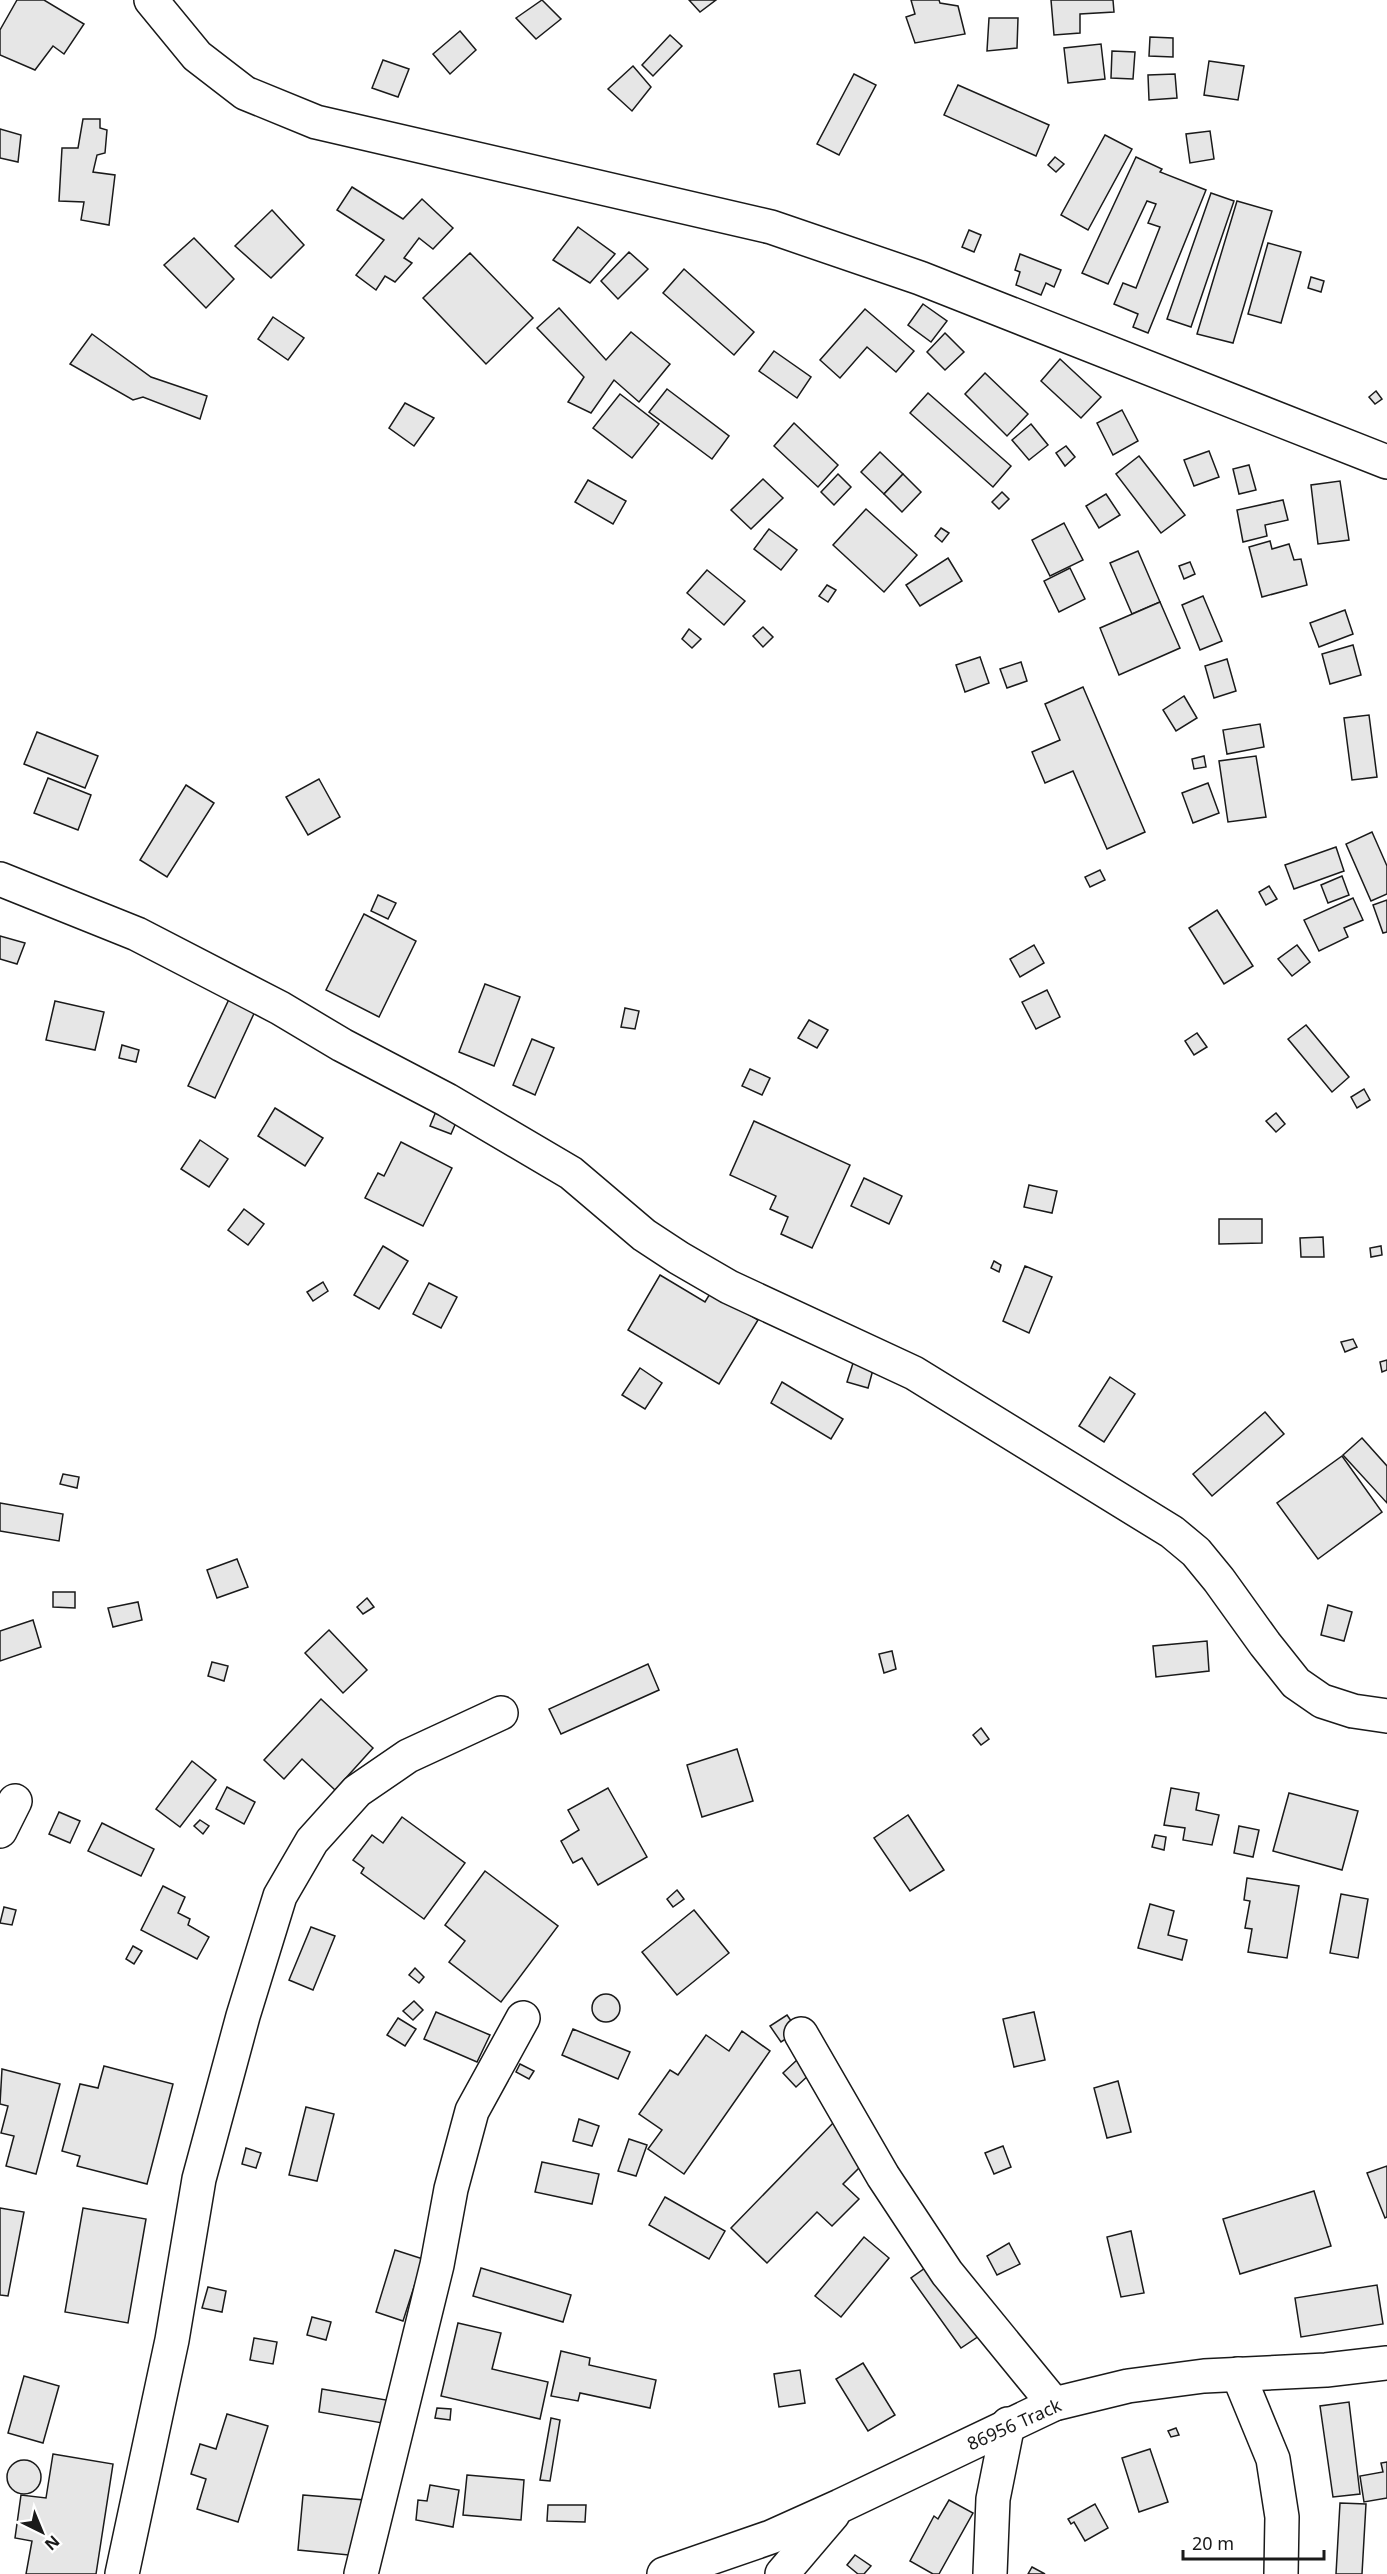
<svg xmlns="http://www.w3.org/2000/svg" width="1387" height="2574" viewBox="0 0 1387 2574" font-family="'Noto Sans',sans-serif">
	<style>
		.building { fill: #e6e6e6; stroke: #1a1a1a; stroke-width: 1.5 }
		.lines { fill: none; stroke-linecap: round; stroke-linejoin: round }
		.street-casing { stroke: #1a1a1a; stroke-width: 36 }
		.street { stroke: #fff; stroke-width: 33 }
		.labels { text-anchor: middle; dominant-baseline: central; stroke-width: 4.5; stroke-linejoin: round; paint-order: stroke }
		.street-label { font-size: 18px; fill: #1a1a1a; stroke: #fff }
	</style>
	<rect width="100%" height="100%" fill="#fff"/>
	<g class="building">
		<polygon points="17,0 44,0 84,24 64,54 53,46 35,70 0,55 0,30"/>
		<polygon points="542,0 561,19 536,39 516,18"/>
		<polygon points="689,0 716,0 700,12"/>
		<polygon points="911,0 939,0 940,3 958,6 965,34 915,43 906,17 915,14"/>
		<polygon points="1051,0 1113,0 1114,12 1080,14 1080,33 1054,35"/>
		<polygon points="989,18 1018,18 1017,48 987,51"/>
		<polygon points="460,31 476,50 450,74 433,54"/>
		<polygon points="670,35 682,46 653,76 642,65"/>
		<polygon points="1150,37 1173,38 1173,57 1149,56"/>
		<polygon points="1101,44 1105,79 1068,83 1064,48"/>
		<polygon points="1112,51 1135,52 1133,79 1111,78"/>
		<polygon points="383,60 409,69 398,97 372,88"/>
		<polygon points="1209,61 1244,66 1238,100 1204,95"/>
		<polygon points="633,66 651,87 632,111 608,89"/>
		<polygon points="854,74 876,85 839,155 817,144"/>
		<polygon points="1175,74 1177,98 1149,100 1148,75"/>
		<polygon points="958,85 1049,125 1036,156 944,115"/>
		<polygon points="83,119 100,119 100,128 107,130 105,153 97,155 93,172 115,175 109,225 81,220 84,202 59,201 62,148 78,148"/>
		<polygon points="0,129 21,135 18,162 0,158"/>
		<polygon points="1210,131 1214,159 1190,163 1186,134"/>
		<polygon points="1105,135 1132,149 1088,230 1061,215"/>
		<polygon points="1055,157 1064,164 1056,172 1048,165"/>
		<polygon points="1136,157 1162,169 1160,172 1206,190 1148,333 1133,327 1138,314 1114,304 1123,283 1136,288 1160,227 1148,223 1156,204 1147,201 1108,284 1082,273"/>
		<polygon points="352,187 403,219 422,199 453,228 433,249 419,238 404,258 412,263 395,282 385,276 376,290 356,275 384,240 337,210"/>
		<polygon points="1211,193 1234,201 1191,327 1167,319"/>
		<polygon points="1237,201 1272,211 1233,343 1197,334"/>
		<polygon points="272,210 304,245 271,278 235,246"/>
		<polygon points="578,227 615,254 590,283 553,260"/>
		<polygon points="969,230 981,235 974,252 962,247"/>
		<polygon points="194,238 234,279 206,308 164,265"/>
		<polygon points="1268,243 1301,252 1281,323 1248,314"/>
		<polygon points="629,252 648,269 618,299 601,281"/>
		<polygon points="470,253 533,318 486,364 423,298"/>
		<polygon points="1020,254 1061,270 1054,287 1046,283 1041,295 1016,285 1020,272 1015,270"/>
		<polygon points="684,269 754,332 734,355 663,293"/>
		<polygon points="1311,277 1324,281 1321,292 1308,288"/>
		<polygon points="923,304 947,321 931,342 908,325"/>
		<polygon points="559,308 606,360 631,332 670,364 639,402 614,380 591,413 568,402 584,377 537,328"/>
		<polygon points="865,309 914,351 896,372 867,347 840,378 820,360"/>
		<polygon points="273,317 304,338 288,360 258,339"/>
		<polygon points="945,333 964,352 945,370 927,352"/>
		<polygon points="92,334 151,377 207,396 200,419 143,397 133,400 70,364"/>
		<polygon points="774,351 811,377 797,398 759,371"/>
		<polygon points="1060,359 1101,397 1081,418 1041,381"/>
		<polygon points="985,373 1028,414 1007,436 965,394"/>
		<polygon points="667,389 729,436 712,459 649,412"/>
		<polygon points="1376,391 1382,399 1375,404 1369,397"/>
		<polygon points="928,393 1011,466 993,487 910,413"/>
		<polygon points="620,394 659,424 632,458 593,428"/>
		<polygon points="405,403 434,418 414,446 389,428"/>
		<polygon points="1122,410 1138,441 1113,455 1097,423"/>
		<polygon points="794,423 838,465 818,487 774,446"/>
		<polygon points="1031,424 1048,445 1029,460 1012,440"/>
		<polygon points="1066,446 1075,457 1065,466 1056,453"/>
		<polygon points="1209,451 1219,477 1194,486 1184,460"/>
		<polygon points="880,452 903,474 884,494 861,472"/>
		<polygon points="1139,456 1185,515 1161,533 1116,474"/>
		<polygon points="1249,465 1256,490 1239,494 1233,469"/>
		<polygon points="838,474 851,487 834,505 821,492"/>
		<polygon points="903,474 921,492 902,512 884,494"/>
		<polygon points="763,479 783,498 751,529 731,510"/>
		<polygon points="588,480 626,501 613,524 575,502"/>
		<polygon points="1340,481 1349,540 1318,544 1311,485"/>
		<polygon points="1002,492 1009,499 999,509 992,502"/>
		<polygon points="1106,494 1120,515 1099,528 1086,506"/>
		<polygon points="1283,500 1288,520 1265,525 1267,536 1243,542 1237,510"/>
		<polygon points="866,509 917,555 884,592 833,545"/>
		<polygon points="1064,523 1083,560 1050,576 1032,540"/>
		<polygon points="941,528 949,533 942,542 935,536"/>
		<polygon points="769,529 797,550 781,570 754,549"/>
		<polygon points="1270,541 1272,549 1289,544 1294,560 1301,559 1307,585 1262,597 1249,547"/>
		<polygon points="1138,551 1160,602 1132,614 1110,563"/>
		<polygon points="948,558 962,581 920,606 906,585"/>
		<polygon points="1190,562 1195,574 1184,579 1179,566"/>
		<polygon points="1070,568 1085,599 1059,612 1044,581"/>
		<polygon points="707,570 745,601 724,625 687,593"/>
		<polygon points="827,585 836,590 828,602 819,596"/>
		<polygon points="1203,596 1222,641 1200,650 1182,605"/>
		<polygon points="1160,602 1180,648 1119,675 1100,628"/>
		<polygon points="1345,610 1353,634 1319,647 1310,623"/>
		<polygon points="763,627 773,637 763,647 753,636"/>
		<polygon points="689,629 701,639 692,648 682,639"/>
		<polygon points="1353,645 1361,675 1330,684 1322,654"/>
		<polygon points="980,657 989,683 965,692 956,665"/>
		<polygon points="1227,659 1236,691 1214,698 1205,666"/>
		<polygon points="1021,662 1027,681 1007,688 1000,669"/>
		<polygon points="1083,687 1145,832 1107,849 1073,771 1045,783 1032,752 1060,740 1045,704"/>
		<polygon points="1184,696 1197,718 1176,731 1163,710"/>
		<polygon points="1369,715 1377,777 1352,780 1344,718"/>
		<polygon points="1260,724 1264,747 1227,754 1223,730"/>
		<polygon points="37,732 98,756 85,788 24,764"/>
		<polygon points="1204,756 1206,767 1194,769 1192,759"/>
		<polygon points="1256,756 1266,817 1228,822 1219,761"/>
		<polygon points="48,778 91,795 78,830 34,813"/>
		<polygon points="319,779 340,817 308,835 286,797"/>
		<polygon points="1208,783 1219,813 1193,823 1182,793"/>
		<polygon points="186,785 214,803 167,877 140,860"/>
		<polygon points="1372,832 1387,866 1387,894 1371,901 1346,844"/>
		<polygon points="1336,847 1344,871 1294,889 1285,865"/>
		<polygon points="1100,870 1105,880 1090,887 1085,877"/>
		<polygon points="1342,876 1349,895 1328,903 1321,885"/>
		<polygon points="1269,886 1277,899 1266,905 1259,892"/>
		<polygon points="378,895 396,903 388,919 371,911"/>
		<polygon points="1353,898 1363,920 1344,928 1348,937 1319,951 1304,920"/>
		<polygon points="1387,900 1387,932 1383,933 1373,905"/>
		<polygon points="1217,910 1253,966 1224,984 1189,928"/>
		<polygon points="364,914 416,941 379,1017 326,990"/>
		<polygon points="0,936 25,943 17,964 0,959"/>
		<polygon points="1034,945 1044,963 1020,977 1010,959"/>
		<polygon points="1297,945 1310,962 1292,976 1278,959"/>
		<polygon points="485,984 520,997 494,1066 459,1052"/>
		<polygon points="1047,990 1060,1017 1036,1029 1022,1002"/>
		<polygon points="231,995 257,1007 215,1098 188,1086"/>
		<polygon points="55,1001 104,1012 95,1050 46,1040"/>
		<polygon points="625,1008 639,1011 635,1029 621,1027"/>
		<polygon points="809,1020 828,1030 817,1048 798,1038"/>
		<polygon points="1306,1025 1349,1077 1332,1092 1288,1039"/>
		<polygon points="1197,1033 1207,1047 1194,1055 1185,1041"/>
		<polygon points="532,1039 554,1048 535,1095 513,1085"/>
		<polygon points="122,1045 139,1050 136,1062 119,1058"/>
		<polygon points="750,1069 770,1078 762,1095 742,1086"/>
		<polygon points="1364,1089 1370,1100 1357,1108 1351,1097"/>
		<polygon points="275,1108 323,1138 305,1166 258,1136"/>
		<polygon points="437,1109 458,1118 451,1134 430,1126"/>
		<polygon points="1276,1113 1285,1124 1276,1132 1266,1121"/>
		<polygon points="754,1121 850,1165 812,1248 781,1234 788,1217 770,1209 776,1196 730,1175"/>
		<polygon points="200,1140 228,1159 209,1187 181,1169"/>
		<polygon points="401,1142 452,1168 423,1226 365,1198 378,1173 384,1176"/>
		<polygon points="864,1178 902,1196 889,1224 851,1206"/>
		<polygon points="1029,1185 1057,1191 1052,1213 1024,1207"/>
		<polygon points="244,1209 264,1224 248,1245 228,1230"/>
		<polygon points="1219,1219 1262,1219 1262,1243 1219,1244"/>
		<polygon points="1323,1237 1324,1257 1301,1257 1300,1238"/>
		<polygon points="383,1246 408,1261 379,1309 354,1295"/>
		<polygon points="1381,1246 1382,1255 1371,1257 1370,1248"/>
		<polygon points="994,1261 1001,1265 999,1272 991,1268"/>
		<polygon points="1025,1266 1052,1277 1029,1333 1003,1321"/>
		<polygon points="660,1275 705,1302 711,1292 758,1320 719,1384 628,1330"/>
		<polygon points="323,1282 328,1291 313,1301 307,1292"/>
		<polygon points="429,1283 457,1297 441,1328 413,1314"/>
		<polygon points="1353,1339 1357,1347 1345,1352 1341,1342"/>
		<polygon points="854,1360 874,1366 868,1388 847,1382"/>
		<polygon points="1387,1360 1387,1370 1382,1372 1380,1362"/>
		<polygon points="640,1368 662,1383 645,1409 622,1395"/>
		<polygon points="1110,1377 1135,1394 1104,1442 1079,1426"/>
		<polygon points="782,1382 843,1419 831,1439 771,1403"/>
		<polygon points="1265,1412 1284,1434 1212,1496 1193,1474"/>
		<polygon points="1362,1438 1387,1466 1387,1503 1343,1455"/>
		<polygon points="1342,1456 1382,1512 1318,1559 1277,1503"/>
		<polygon points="63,1474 79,1477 77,1488 60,1484"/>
		<polygon points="0,1503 63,1514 59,1541 0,1531"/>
		<polygon points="237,1559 248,1587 217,1598 207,1570"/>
		<polygon points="53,1592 75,1592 75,1608 53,1607"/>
		<polygon points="367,1598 374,1607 363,1614 357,1607"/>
		<polygon points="138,1602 142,1620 113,1627 108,1608"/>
		<polygon points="1328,1605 1352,1612 1344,1641 1321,1635"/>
		<polygon points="33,1620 41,1647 0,1661 0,1631"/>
		<polygon points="329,1630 367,1670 343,1693 305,1653"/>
		<polygon points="1207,1641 1209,1671 1156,1677 1153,1646"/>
		<polygon points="892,1651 896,1669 884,1673 879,1654"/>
		<polygon points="212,1662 228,1666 224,1681 208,1676"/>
		<polygon points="648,1664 659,1690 561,1734 549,1709"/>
		<polygon points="321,1699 373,1748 335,1790 302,1759 284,1779 264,1760"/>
		<polygon points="981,1728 989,1739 981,1745 973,1735"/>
		<polygon points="737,1749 753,1801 702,1817 687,1765"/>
		<polygon points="192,1761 216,1780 180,1827 156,1809"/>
		<polygon points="227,1787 255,1802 244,1824 216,1809"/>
		<polygon points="608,1788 647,1857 598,1885 582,1858 573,1863 561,1841 579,1830 568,1810"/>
		<polygon points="1171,1788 1199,1793 1196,1810 1219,1815 1212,1845 1183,1840 1185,1828 1164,1825"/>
		<polygon points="1289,1793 1358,1811 1342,1870 1273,1851"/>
		<polygon points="59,1812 80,1821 70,1843 49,1834"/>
		<polygon points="908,1815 944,1870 910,1891 874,1838"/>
		<polygon points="402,1817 465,1863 424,1919 361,1873 364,1868 353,1860 372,1835 383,1843"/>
		<polygon points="200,1820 209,1826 203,1834 194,1826"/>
		<polygon points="102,1823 154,1849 141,1876 88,1851"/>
		<polygon points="1239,1826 1259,1830 1253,1857 1234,1853"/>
		<polygon points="1155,1835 1166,1837 1164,1850 1152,1847"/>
		<polygon points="485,1871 558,1926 501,2002 449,1962 465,1941 445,1925"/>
		<polygon points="1247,1878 1299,1886 1287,1958 1248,1952 1252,1929 1245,1928 1250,1901 1244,1900"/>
		<polygon points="163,1886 185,1897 178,1913 190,1919 188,1925 209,1937 197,1959 141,1930"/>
		<polygon points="677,1890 684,1899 673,1907 667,1899"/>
		<polygon points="1341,1894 1368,1899 1358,1958 1330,1953"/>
		<polygon points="1150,1904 1174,1911 1168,1935 1187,1940 1182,1960 1138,1948"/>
		<polygon points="4,1907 16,1910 12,1925 0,1923"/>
		<polygon points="694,1910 729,1953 677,1995 642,1952"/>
		<polygon points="311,1927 335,1936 313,1990 289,1980"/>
		<polygon points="133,1946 142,1951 134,1964 126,1959"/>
		<polygon points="415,1968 424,1977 419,1983 409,1975"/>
		<circle cx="606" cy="2008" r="14"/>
		<polygon points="414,2001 423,2010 413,2020 403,2011"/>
		<polygon points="436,2012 490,2035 477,2062 424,2039"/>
		<polygon points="1034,2012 1045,2060 1014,2067 1003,2019"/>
		<polygon points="787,2015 798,2031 781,2042 770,2026"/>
		<polygon points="398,2018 416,2029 405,2046 387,2035"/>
		<polygon points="573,2029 630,2052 618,2079 562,2055"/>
		<polygon points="742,2031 770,2051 684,2174 648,2149 662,2130 639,2114 670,2070 678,2075 706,2035 729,2051"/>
		<polygon points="798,2059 811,2073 796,2087 783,2073"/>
		<polygon points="520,2064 534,2071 529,2079 516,2072"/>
		<polygon points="104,2066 173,2084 147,2184 77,2166 80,2156 62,2151 80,2084 98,2088"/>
		<polygon points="2,2069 60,2084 36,2174 6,2166 14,2136 1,2133 8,2106 0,2104"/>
		<polygon points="1118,2081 1131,2132 1107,2138 1094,2088"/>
		<polygon points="306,2107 334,2114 317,2181 289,2175"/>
		<polygon points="579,2119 599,2126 592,2146 573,2141"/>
		<polygon points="834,2122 870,2157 843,2184 859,2199 832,2226 817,2212 767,2263 731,2228"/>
		<polygon points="629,2139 647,2145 636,2176 618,2171"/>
		<polygon points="1003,2146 1011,2167 994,2174 985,2153"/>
		<polygon points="246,2148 261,2153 256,2168 242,2164"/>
		<polygon points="542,2162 599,2174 592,2204 535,2192"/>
		<polygon points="1387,2166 1387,2217 1385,2218 1367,2173"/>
		<polygon points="1314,2191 1331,2246 1240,2274 1223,2219"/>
		<polygon points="665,2197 725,2231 709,2259 649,2225"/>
		<polygon points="0,2208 24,2212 8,2296 0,2295"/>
		<polygon points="83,2208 146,2219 128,2323 65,2312"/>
		<polygon points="1131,2231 1144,2293 1121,2297 1107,2237"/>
		<polygon points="864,2237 889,2258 841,2317 815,2296"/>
		<polygon points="1009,2243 1020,2264 997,2275 987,2256"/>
		<polygon points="395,2250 423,2259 403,2321 376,2312"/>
		<polygon points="935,2261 985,2332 961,2348 911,2278"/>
		<polygon points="481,2268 571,2295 563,2322 473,2296"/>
		<polygon points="1377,2285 1383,2324 1301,2337 1295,2298"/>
		<polygon points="208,2287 226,2291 222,2312 202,2308"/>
		<polygon points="312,2317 331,2322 326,2340 307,2335"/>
		<polygon points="458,2323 501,2333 492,2369 548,2382 540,2419 441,2396"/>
		<polygon points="254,2338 277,2342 273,2364 250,2360"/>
		<polygon points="561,2351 590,2358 589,2365 656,2380 650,2408 580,2393 578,2401 551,2396"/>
		<polygon points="863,2363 895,2415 868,2431 836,2379"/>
		<polygon points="800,2370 805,2403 779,2407 774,2374"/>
		<polygon points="24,2376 59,2386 43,2443 8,2433"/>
		<polygon points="322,2389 392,2401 388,2424 319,2412"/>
		<polygon points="1349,2402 1360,2494 1333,2497 1320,2406"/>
		<polygon points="437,2408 451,2409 450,2420 435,2418"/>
		<polygon points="227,2414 268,2426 238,2522 197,2509 206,2479 191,2474 200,2444 216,2449"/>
		<polygon points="551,2418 560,2420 550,2481 540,2480"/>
		<polygon points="1176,2428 1179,2435 1171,2437 1168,2431"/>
		<polygon points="1150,2449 1168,2502 1139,2512 1122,2458"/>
		<polygon points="53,2454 113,2464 96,2574 26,2574 32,2541 15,2538 21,2495 46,2498"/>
		<circle cx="24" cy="2477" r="17"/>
		<polygon points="1387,2462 1387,2498 1364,2502 1360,2476 1383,2472 1381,2463"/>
		<polygon points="467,2475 524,2480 521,2520 463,2515"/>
		<polygon points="430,2485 459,2490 453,2527 416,2520 418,2500 427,2501"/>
		<polygon points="303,2495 365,2500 359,2556 298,2550"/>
		<polygon points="949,2500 973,2513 939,2574 933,2574 910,2561 934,2516 938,2519"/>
		<polygon points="1340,2503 1366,2504 1362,2574 1336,2574"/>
		<polygon points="1095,2504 1108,2528 1085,2541 1074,2522 1071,2524 1068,2519"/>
		<polygon points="548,2505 586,2505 585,2522 547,2521"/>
		<polygon points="855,2555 871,2566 864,2574 858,2574 847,2565"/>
		<polygon points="1032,2567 1045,2574 1028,2574"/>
	</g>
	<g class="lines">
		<g class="street-casing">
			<g id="street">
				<polyline points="151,0 197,56 245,93 316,122 771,227 920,278 1387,462"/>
				<polyline points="0,879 137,934 280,1008 342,1045 447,1100 571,1173 644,1235 679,1258 729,1287 914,1373 1172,1532 1196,1552 1219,1580 1265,1644 1296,1683 1322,1701 1353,1711 1387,1716"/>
				<polyline points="0,1831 15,1801"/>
				<polyline points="801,2034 883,2176 947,2273 1054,2404"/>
				<polyline points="1238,2374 1273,2459 1282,2517 1281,2574"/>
				<polyline points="122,2574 172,2340 199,2179 243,2016 280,1896 312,1841 357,1791 408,1756 501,1713"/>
				<polyline points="361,2574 437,2265 451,2189 472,2111 523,2018"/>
				<polyline points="664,2574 771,2537 840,2506 1054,2404 1128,2386 1204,2376 1326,2370 1387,2363"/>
				<polyline points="782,2574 833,2514"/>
				<polyline points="990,2574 993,2499 1008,2424"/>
			</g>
		</g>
		<use href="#street" class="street"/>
	</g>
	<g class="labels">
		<g class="street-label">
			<text transform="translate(1014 2424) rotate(-24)">86956 Track</text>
		</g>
	</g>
	<g transform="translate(42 2532) rotate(137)" stroke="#ffffff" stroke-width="4.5" paint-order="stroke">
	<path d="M0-4.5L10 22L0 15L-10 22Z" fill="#1a1a1a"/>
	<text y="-9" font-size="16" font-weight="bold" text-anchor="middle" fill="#1a1a1a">N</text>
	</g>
	<path d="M1183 2550v9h141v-9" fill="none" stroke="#1a1a1a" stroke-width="3"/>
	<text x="1192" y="2550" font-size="18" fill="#1a1a1a" stroke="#ffffff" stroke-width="4.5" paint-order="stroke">20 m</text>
</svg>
